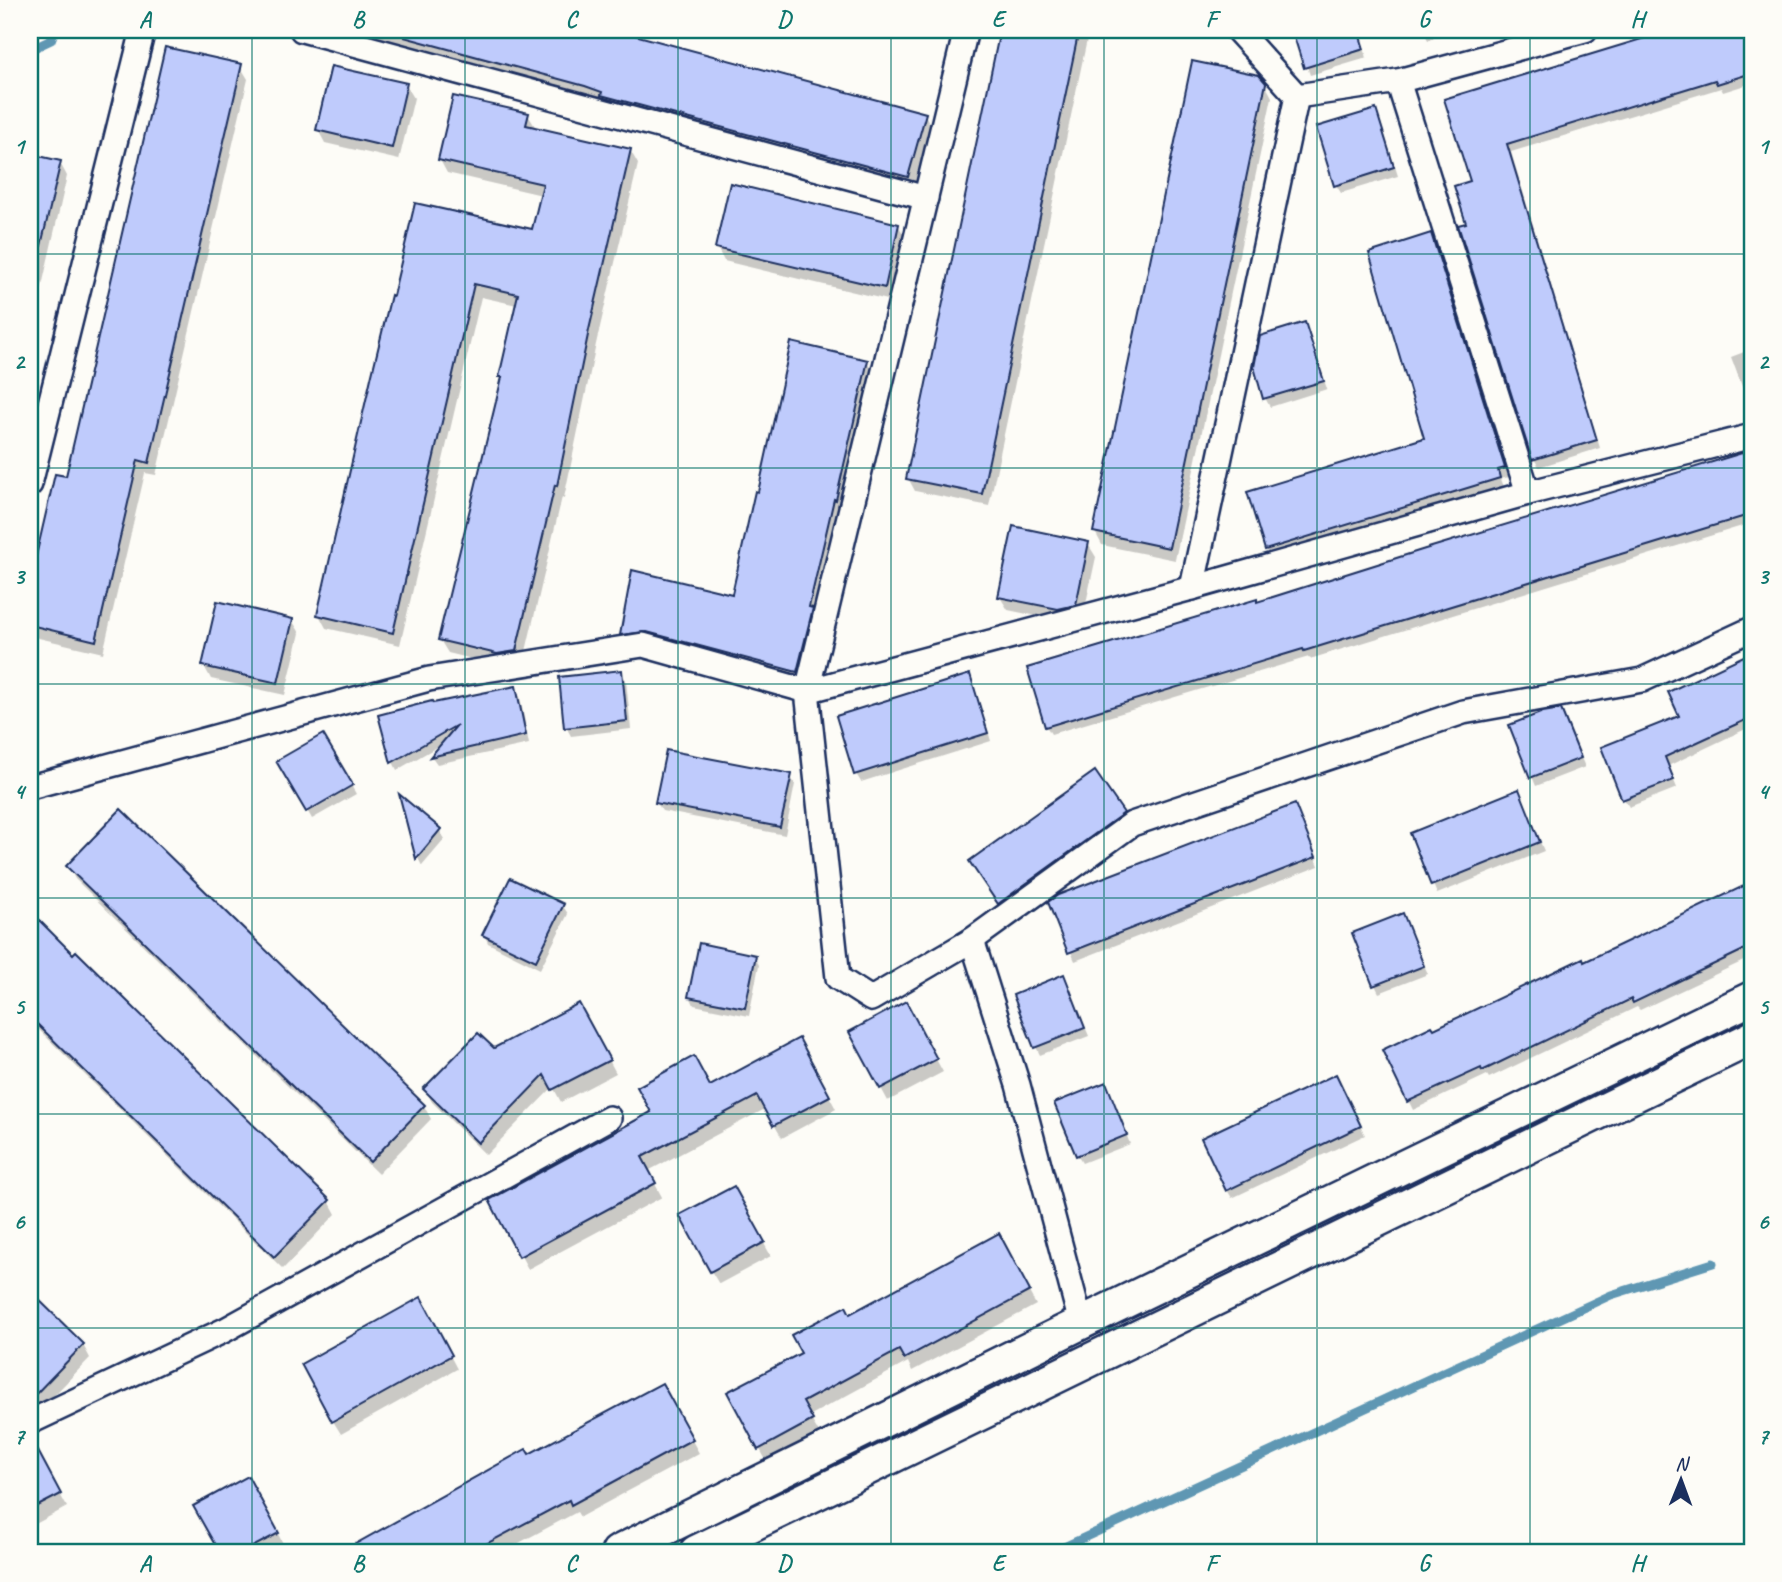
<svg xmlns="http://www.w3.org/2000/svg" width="1782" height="1582" viewBox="0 0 1782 1582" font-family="Caveat,sans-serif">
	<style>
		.shadow { fill: #0003 }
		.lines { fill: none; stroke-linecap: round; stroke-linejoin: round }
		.stream { stroke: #5f97b3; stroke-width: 9 }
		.building { fill: #bfcbfc; stroke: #1b2f5e; stroke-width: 2 }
		.street-casing { stroke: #1b2f5e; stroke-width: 28 }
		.secondary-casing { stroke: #1b2f5e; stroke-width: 37 }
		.street { stroke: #fdfcf7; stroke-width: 23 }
		.secondary { stroke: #fdfcf7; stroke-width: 32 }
		.grid { fill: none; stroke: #0f766e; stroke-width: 2; stroke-opacity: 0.55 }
		.neatline { fill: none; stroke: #0f766e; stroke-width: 2.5 }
		.grid-label { font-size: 23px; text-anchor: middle; font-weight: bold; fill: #0f766e }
	</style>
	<rect width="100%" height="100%" fill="#fdfcf7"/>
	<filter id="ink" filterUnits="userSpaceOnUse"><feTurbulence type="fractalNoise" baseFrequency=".0143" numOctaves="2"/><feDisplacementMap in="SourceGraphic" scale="14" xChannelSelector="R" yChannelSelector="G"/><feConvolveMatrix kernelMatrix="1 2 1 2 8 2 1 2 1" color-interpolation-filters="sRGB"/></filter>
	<g filter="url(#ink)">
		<g class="shadow">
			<polygon points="337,30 609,30 925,115 932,128 915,189"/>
			<polygon points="1002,30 1089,30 989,506 915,491 908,478"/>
			<polygon points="1294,30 1359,30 1367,58 1310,75"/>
			<polygon points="1423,30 1460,30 1428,40"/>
			<polygon points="1664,30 1752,30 1752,83 1723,92 1721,88 1511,152 1600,448 1539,467 1534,459 1468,224 1472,182 1446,100 1665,33"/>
			<polygon points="240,66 248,79 156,475 145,473 103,653 30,636 30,590 56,476 67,479"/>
			<polygon points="1265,84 1272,97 1175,560 1102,545 1095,532"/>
			<polygon points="406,85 414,98 399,160 325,143 318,130"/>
			<polygon points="1375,111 1380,119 1398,176 1341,193 1336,185"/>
			<polygon points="528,115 536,128 630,150 638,164 596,344 564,498 562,497 523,664 505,667 448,653 440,640 503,381 501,377 517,305 481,297 400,645 326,628 319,615 392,297 533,232 542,195 447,173 440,160"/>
			<polygon points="30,156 60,163 67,176 32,330 30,329"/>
			<polygon points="898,225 906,238 892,301 724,261 717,248"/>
			<polygon points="1431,235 1435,244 1509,477 1501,479 1504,487 1271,558 1266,550 1426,439"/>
			<polygon points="1304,324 1309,333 1327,389 1270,407 1265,398"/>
			<polygon points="1752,349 1752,413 1731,357"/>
			<polygon points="866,361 874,374 804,684 629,647 621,634 733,596 759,494"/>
			<polygon points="1752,452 1752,523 1310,659 1309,657 1051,734 1046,726 1257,604"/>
			<polygon points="1088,544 1096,557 1083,617 1066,622 1008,610 1000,597"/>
			<polygon points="292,620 300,633 285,695 211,679 204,666"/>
			<polygon points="1752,653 1752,726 1668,766 1677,788 1629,807 1624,799 1682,717 1670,693"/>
			<polygon points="621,672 626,680 631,729 571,736 566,727"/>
			<polygon points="969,676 974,685 991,741 861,782 856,774"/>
			<polygon points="515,688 520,697 529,744 437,764 432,757 442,744 397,770 393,762 380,716"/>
			<polygon points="1561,711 1585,767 1536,786 1511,726"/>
			<polygon points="323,736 356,794 312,819 279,761"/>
			<polygon points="790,776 795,784 785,835 662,811 657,803"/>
			<polygon points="1519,791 1544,851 1437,894 1412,834"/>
			<polygon points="402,799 440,831 445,839 422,866 418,858"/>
			<polygon points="122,812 424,1106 431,1119 378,1174 75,879 68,866"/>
			<polygon points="1123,814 1127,822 1004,911 976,869"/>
			<polygon points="1299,814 1319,866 1075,961 1050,903"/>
			<polygon points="1752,884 1752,957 1640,1010 1637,1007 1489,1078 1487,1075 1413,1110 1384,1051 1433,1032 1584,964"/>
			<polygon points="563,906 568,914 540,969 488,943 484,934"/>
			<polygon points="30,914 329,1201 336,1214 283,1269 30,1021"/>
			<polygon points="1402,915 1428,974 1379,993 1375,985"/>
			<polygon points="755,957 759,965 749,1016 694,1005 690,996"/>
			<polygon points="1064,977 1089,1036 1040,1055 1036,1047"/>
			<polygon points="913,1017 943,1072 888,1101 881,1088"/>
			<polygon points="586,1018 616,1073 561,1102 553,1087 486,1155 432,1102 425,1089 494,1050"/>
			<polygon points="806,1053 836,1109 782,1138 765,1109 648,1171 662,1197 528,1269 521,1256 653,1113 710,1088"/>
			<polygon points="1340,1084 1365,1135 1232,1198 1227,1190"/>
			<polygon points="1110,1092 1130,1144 1082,1163 1077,1155"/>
			<polygon points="733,1188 771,1256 719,1284 711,1271"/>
			<polygon points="1006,1249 1036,1305 912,1371 908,1362 809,1416 819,1433 767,1462 729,1393 803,1354 849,1316"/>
			<polygon points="30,1294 83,1345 90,1358 37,1413 30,1406"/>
			<polygon points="428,1313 457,1369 341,1434 333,1421"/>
			<polygon points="661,1385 699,1453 580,1517 577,1512 502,1552 341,1552 475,1481 529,1456"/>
			<polygon points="30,1439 67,1507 30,1527"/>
			<polygon points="248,1479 285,1547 274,1552 221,1552 196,1506"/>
		</g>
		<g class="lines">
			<g class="stream">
				<polyline points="30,50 51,40 55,30"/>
				<polyline points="1053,1552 1611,1295 1713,1263"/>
			</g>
		</g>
		<g class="building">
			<polygon points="405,30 616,30 926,113 908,177 601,95 602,92 585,86 404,37"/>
			<polygon points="1000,30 1079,30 982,494 906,479"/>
			<polygon points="1292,30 1358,30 1364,49 1304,68"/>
			<polygon points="1671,30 1752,30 1752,73 1717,84 1715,80 1507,144 1597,440 1532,460 1458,225 1466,223 1454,186 1470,181 1444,99"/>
			<polygon points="165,47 242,64 149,463 138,460 96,641 30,625 30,582 55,474 66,476"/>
			<polygon points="1192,61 1259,75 1266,83 1169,548 1093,532"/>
			<polygon points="331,66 407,83 392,148 316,130"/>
			<polygon points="453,96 529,113 526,125 631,149 589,330 557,486 555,485 516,651 497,654 438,640 502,377 499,377 518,294 474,284 393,633 317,615 371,378 391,295 393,296 415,203 532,229 543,184 438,160"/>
			<polygon points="1376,109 1394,167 1334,186 1316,127"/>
			<polygon points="30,154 61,161 39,254 30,253"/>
			<polygon points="730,183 899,224 885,288 715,248"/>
			<polygon points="1431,233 1505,468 1498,470 1500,478 1265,550 1247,492 1424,438 1369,253"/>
			<polygon points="1305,322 1324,381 1263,399 1254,367 1260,336"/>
			<polygon points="791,342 868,360 836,500 834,499 809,607 813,608 797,672 647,632 620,635 632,570 732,594 755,491 758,492"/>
			<polygon points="1752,450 1752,514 1304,651 1303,649 1045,727 1027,668 1257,599 1257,602 1425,549"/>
			<polygon points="1013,526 1089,542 1076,605 1058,609 998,597"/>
			<polygon points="217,601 293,619 278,683 202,666"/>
			<polygon points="1752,652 1752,717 1665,757 1674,780 1622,800 1601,747 1679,716 1668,692"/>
			<polygon points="622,670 627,721 564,728 559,677"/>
			<polygon points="970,674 988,733 854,775 836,716"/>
			<polygon points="516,686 526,735 430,757 457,725 391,763 378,715 432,701 433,703"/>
			<polygon points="1561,709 1581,758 1530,778 1509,725 1543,712"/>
			<polygon points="323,734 353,785 306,812 276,761"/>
			<polygon points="666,750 792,774 780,827 655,803"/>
			<polygon points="1095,771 1124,813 998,904 969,861"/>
			<polygon points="1519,789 1540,842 1431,886 1410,833"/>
			<polygon points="399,794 441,829 416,859"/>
			<polygon points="1295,804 1316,857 1068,953 1048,902 1058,895"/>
			<polygon points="121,809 425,1105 370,1162 66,866"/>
			<polygon points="510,878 564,904 536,961 482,935"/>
			<polygon points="1752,882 1752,946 1633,1003 1631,999 1482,1071 1481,1068 1407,1102 1382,1050 1432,1026 1434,1029 1583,958 1584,962"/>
			<polygon points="30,911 73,954 76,951 330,1200 274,1257 30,1017"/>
			<polygon points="1403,913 1424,966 1373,986 1352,933"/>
			<polygon points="699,943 756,955 745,1008 688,997"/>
			<polygon points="1064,974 1085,1028 1034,1048 1013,995"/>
			<polygon points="906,1001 937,1059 880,1089 849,1032"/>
			<polygon points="579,1003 610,1060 552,1090 544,1075 478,1143 423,1089 478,1033 494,1048"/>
			<polygon points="799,1038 830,1096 773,1126 757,1096 642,1157 656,1183 519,1257 489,1200 651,1112 637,1087 694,1056 710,1086"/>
			<polygon points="1336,1074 1361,1126 1226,1191 1201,1138"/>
			<polygon points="1106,1082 1127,1135 1076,1156 1054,1103"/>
			<polygon points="734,1186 765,1242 710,1272 679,1215"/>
			<polygon points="999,1233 1030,1291 904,1359 899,1350 803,1402 813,1420 758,1450 727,1392 801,1353 791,1335 846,1306 850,1314"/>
			<polygon points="30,1291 84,1344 30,1400"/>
			<polygon points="421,1297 452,1355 332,1422 301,1364"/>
			<polygon points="662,1383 693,1439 571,1505 569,1500 471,1552 341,1552 526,1449 529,1454"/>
			<polygon points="30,1436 61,1494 30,1510"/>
			<polygon points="248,1476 279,1533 243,1552 219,1552 193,1506"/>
		</g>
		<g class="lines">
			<g class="street-casing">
				<g id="street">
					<polyline points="302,30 926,198"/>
					<polyline points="966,30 807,691 838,978 871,999 972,940 1132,824 1463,712 1642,680 1752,629"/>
					<polyline points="1237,30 1297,96"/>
					<polyline points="1398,81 1528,493"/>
					<polyline points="1297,96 1398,81 1585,30"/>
					<polyline points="30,484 143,30"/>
					<polyline points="1192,588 1297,96"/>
					<polyline points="30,787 429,679 643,645 807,691 1192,588 1528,493 1752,436"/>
					<polyline points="972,940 1018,1085 1081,1323"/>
					<polyline points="30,1422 225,1330 609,1118"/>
				</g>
			</g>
			<g class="secondary-casing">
				<g id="secondary">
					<polyline points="618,1552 1081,1323 1752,998"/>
					<polyline points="696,1552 1752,1038"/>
				</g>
			</g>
			<use href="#street" class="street"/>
			<use href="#secondary" class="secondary"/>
		</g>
	</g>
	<path class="grid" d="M 252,30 L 252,1552M 465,30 L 465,1552M 678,30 L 678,1552M 891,30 L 891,1552M 1104,30 L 1104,1552M 1317,30 L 1317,1552M 1530,30 L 1530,1552M 30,254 L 1752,254M 30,468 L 1752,468M 30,684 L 1752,684M 30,898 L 1752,898M 30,1114 L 1752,1114M 30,1328 L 1752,1328"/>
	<rect width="1782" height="1582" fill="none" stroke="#fdfcf7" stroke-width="77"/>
	<g transform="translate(1681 1480) rotate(1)" stroke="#fdfcf7" stroke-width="5" paint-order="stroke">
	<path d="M0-5L12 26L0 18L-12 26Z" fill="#1b2f5e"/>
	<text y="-10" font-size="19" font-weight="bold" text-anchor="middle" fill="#1b2f5e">N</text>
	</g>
	<rect x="38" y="38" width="1706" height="1506" class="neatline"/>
	<g class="grid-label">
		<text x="145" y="27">A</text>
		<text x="358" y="27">B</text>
		<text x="571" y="27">C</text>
		<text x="784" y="27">D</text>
		<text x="998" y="27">E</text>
		<text x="1211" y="27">F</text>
		<text x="1424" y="27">G</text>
		<text x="1637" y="27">H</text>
		<text x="19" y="154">1</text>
		<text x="1763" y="154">1</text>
		<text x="19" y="369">2</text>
		<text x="1763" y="369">2</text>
		<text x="19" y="584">3</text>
		<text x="1763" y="584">3</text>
		<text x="19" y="799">4</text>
		<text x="1763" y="799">4</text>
		<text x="19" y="1014">5</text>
		<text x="1763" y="1014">5</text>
		<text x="19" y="1229">6</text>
		<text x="1763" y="1229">6</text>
		<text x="19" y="1444">7</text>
		<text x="1763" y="1444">7</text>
		<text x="145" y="1571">A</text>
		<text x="358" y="1571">B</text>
		<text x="571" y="1571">C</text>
		<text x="784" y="1571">D</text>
		<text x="998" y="1571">E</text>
		<text x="1211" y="1571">F</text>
		<text x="1424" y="1571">G</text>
		<text x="1637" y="1571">H</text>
	</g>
</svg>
